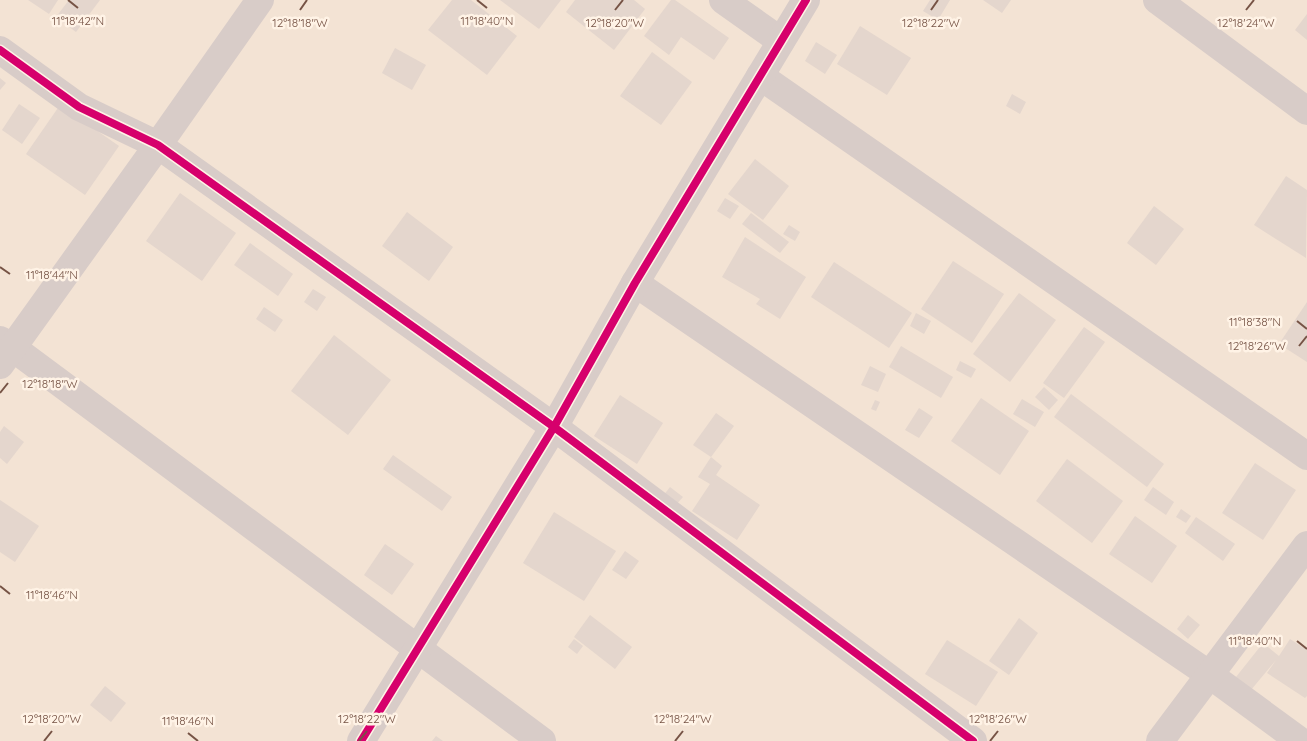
<svg xmlns="http://www.w3.org/2000/svg" width="1307" height="741" viewBox="0 0 1307 741" font-family="Quicksand,sans-serif">
	<style>
		.residential { fill: #f3e3d4 }
		.building { fill: #e4d6cd }
		.lines { fill: none; stroke-linecap: round; stroke-linejoin: round }
		.minor { stroke: #d8ccc8; stroke-width: 28 }
		.cycleway-casing { stroke: #fff3e6; stroke-width: 11 }
		.cycleway { stroke: #d6006c; stroke-width: 8 }
		.ticks { fill: none; stroke: #765345; stroke-width: 2 }
		.ticks-label { font-size: 12px; text-anchor: middle; fill: #765345; stroke: #fff3e6; stroke-width: 5; stroke-linejoin: round; paint-order: stroke }
	</style>
	<rect width="100%" height="100%" fill="#f7eee5"/>
	<rect class="residential" x="0" y="0" width="1307" height="741"/>
	<g class="building">
		<polygon points="28,0 58,0 49,14"/>
		<polygon points="69,0 100,0 76,32 56,17"/>
		<polygon points="452,0 471,0 517,36 487,75 428,30"/>
		<polygon points="500,0 561,0 539,29"/>
		<polygon points="575,0 634,0 645,9 614,50 566,12"/>
		<polygon points="671,0 675,0 729,38 714,60 681,37 669,55 644,36"/>
		<polygon points="930,0 950,0 938,20 923,11"/>
		<polygon points="983,0 1011,0 1002,13"/>
		<polygon points="1307,14 1307,40 1295,30"/>
		<polygon points="860,26 911,58 887,95 837,64"/>
		<polygon points="816,42 837,55 825,74 805,61"/>
		<polygon points="395,48 426,65 412,90 382,73"/>
		<polygon points="652,52 692,82 661,125 620,96"/>
		<polygon points="0,78 6,83 0,90"/>
		<polygon points="1012,94 1026,102 1020,114 1006,106"/>
		<polygon points="19,104 40,118 22,144 2,130"/>
		<polygon points="60,105 119,146 85,195 26,154"/>
		<polygon points="755,159 789,186 763,220 728,194"/>
		<polygon points="1286,176 1307,190 1306,258 1254,225"/>
		<polygon points="180,193 236,233 202,281 146,241"/>
		<polygon points="725,198 739,206 730,219 717,211"/>
		<polygon points="1154,206 1184,229 1156,265 1127,243"/>
		<polygon points="407,212 453,247 429,281 382,246"/>
		<polygon points="751,213 789,242 780,253 742,224"/>
		<polygon points="789,225 800,232 795,241 783,234"/>
		<polygon points="745,237 806,277 780,319 756,304 760,299 722,277"/>
		<polygon points="250,243 293,274 278,296 234,265"/>
		<polygon points="953,261 1004,294 972,343 921,309"/>
		<polygon points="834,262 912,313 889,348 811,297"/>
		<polygon points="313,289 326,297 317,311 304,302"/>
		<polygon points="1019,293 1056,320 1010,382 973,354"/>
		<polygon points="1307,302 1307,362 1279,344"/>
		<polygon points="264,307 283,320 275,332 256,319"/>
		<polygon points="916,313 931,321 924,334 910,326"/>
		<polygon points="1084,327 1105,342 1064,398 1043,383"/>
		<polygon points="334,335 391,380 348,435 291,391"/>
		<polygon points="901,346 953,377 941,398 889,367"/>
		<polygon points="960,361 976,369 971,378 956,370"/>
		<polygon points="870,366 886,374 878,392 861,385"/>
		<polygon points="1044,387 1058,400 1049,410 1035,397"/>
		<polygon points="1071,394 1164,464 1147,487 1054,417"/>
		<polygon points="620,395 663,423 637,464 594,436"/>
		<polygon points="981,398 1029,431 1000,475 951,441"/>
		<polygon points="1022,399 1044,412 1035,427 1013,414"/>
		<polygon points="875,400 880,402 876,411 871,409"/>
		<polygon points="919,408 933,417 919,438 905,430"/>
		<polygon points="716,413 734,426 711,457 693,445"/>
		<polygon points="4,426 24,442 7,464 0,458 0,432"/>
		<polygon points="393,455 452,497 442,511 383,469"/>
		<polygon points="711,457 722,466 716,475 760,505 737,540 692,511 710,484 698,477"/>
		<polygon points="1067,459 1123,501 1092,543 1036,501"/>
		<polygon points="1255,463 1296,490 1263,540 1222,513"/>
		<polygon points="670,487 683,497 675,506 663,496"/>
		<polygon points="1153,487 1174,502 1166,515 1144,500"/>
		<polygon points="0,500 39,526 15,562 0,552"/>
		<polygon points="1181,509 1191,516 1186,523 1176,517"/>
		<polygon points="554,512 616,551 584,601 523,563"/>
		<polygon points="1135,516 1177,546 1152,583 1109,554"/>
		<polygon points="1196,517 1235,544 1223,561 1185,533"/>
		<polygon points="385,544 414,564 392,595 364,575"/>
		<polygon points="625,551 639,561 626,579 612,570"/>
		<polygon points="590,615 632,647 615,669 574,637"/>
		<polygon points="1188,615 1200,625 1188,639 1177,629"/>
		<polygon points="1019,618 1038,633 1009,675 989,661"/>
		<polygon points="574,639 583,646 577,654 568,647"/>
		<polygon points="1290,639 1307,650 1307,696 1305,698 1267,673 1276,660 1251,690 1236,677 1263,643 1279,656"/>
		<polygon points="947,640 998,672 976,706 925,674"/>
		<polygon points="105,686 126,703 111,722 90,705"/>
		<polygon points="436,736 443,741 432,741"/>
	</g>
	<g class="lines">
		<g class="minor">
			<polyline points="723,0 781,41"/>
			<polyline points="1157,0 1307,111"/>
			<polyline points="0,50 79,107 158,145 554,427 973,741"/>
			<polyline points="760,76 1307,456"/>
			<polyline points="635,283 1210,675 1300,741"/>
			<polyline points="0,340 13,348 542,741"/>
			<polyline points="0,365 158,145 260,0"/>
			<polyline points="361,741 554,427 635,283 806,0"/>
			<polyline points="1160,741 1307,545"/>
		</g>
		<g class="cycleway-casing">
			<g id="cycleway">
				<polyline points="0,50 79,107 158,145 554,427 973,741"/>
				<polyline points="361,741 554,427 635,283 806,0"/>
			</g>
		</g>
		<use href="#cycleway" class="cycleway"/>
	</g>
	<path class="ticks" d="M 68,0 L 78,8M 477,0 L 487,8M 300,10 L 307,0M 615,10 L 623,0M 931,10 L 938,0M 1246,10 L 1254,0M 0,267 L 10,274M 1297,321 L 1307,329M 1299,346 L 1307,336M 0,393 L 8,383M 0,586 L 10,594M 1297,641 L 1307,649M 188,733 L 198,741M 44,741 L 52,731M 359,741 L 367,731M 675,741 L 683,731M 990,741 L 998,731"/>
	<g class="ticks-label">
		<text x="78" y="25">11°18'42"N</text>
		<text x="487" y="25">11°18'40"N</text>
		<text x="300" y="27">12°18'18"W</text>
		<text x="615" y="27">12°18'20"W</text>
		<text x="931" y="27">12°18'22"W</text>
		<text x="1246" y="27">12°18'24"W</text>
		<text x="52" y="279">11°18'44"N</text>
		<text x="1255" y="326">11°18'38"N</text>
		<text x="1257" y="350">12°18'26"W</text>
		<text x="50" y="388">12°18'18"W</text>
		<text x="52" y="599">11°18'46"N</text>
		<text x="1255" y="645">11°18'40"N</text>
		<text x="52" y="723">12°18'20"W</text>
		<text x="367" y="723">12°18'22"W</text>
		<text x="683" y="723">12°18'24"W</text>
		<text x="998" y="723">12°18'26"W</text>
		<text x="188" y="725">11°18'46"N</text>
	</g>
</svg>
